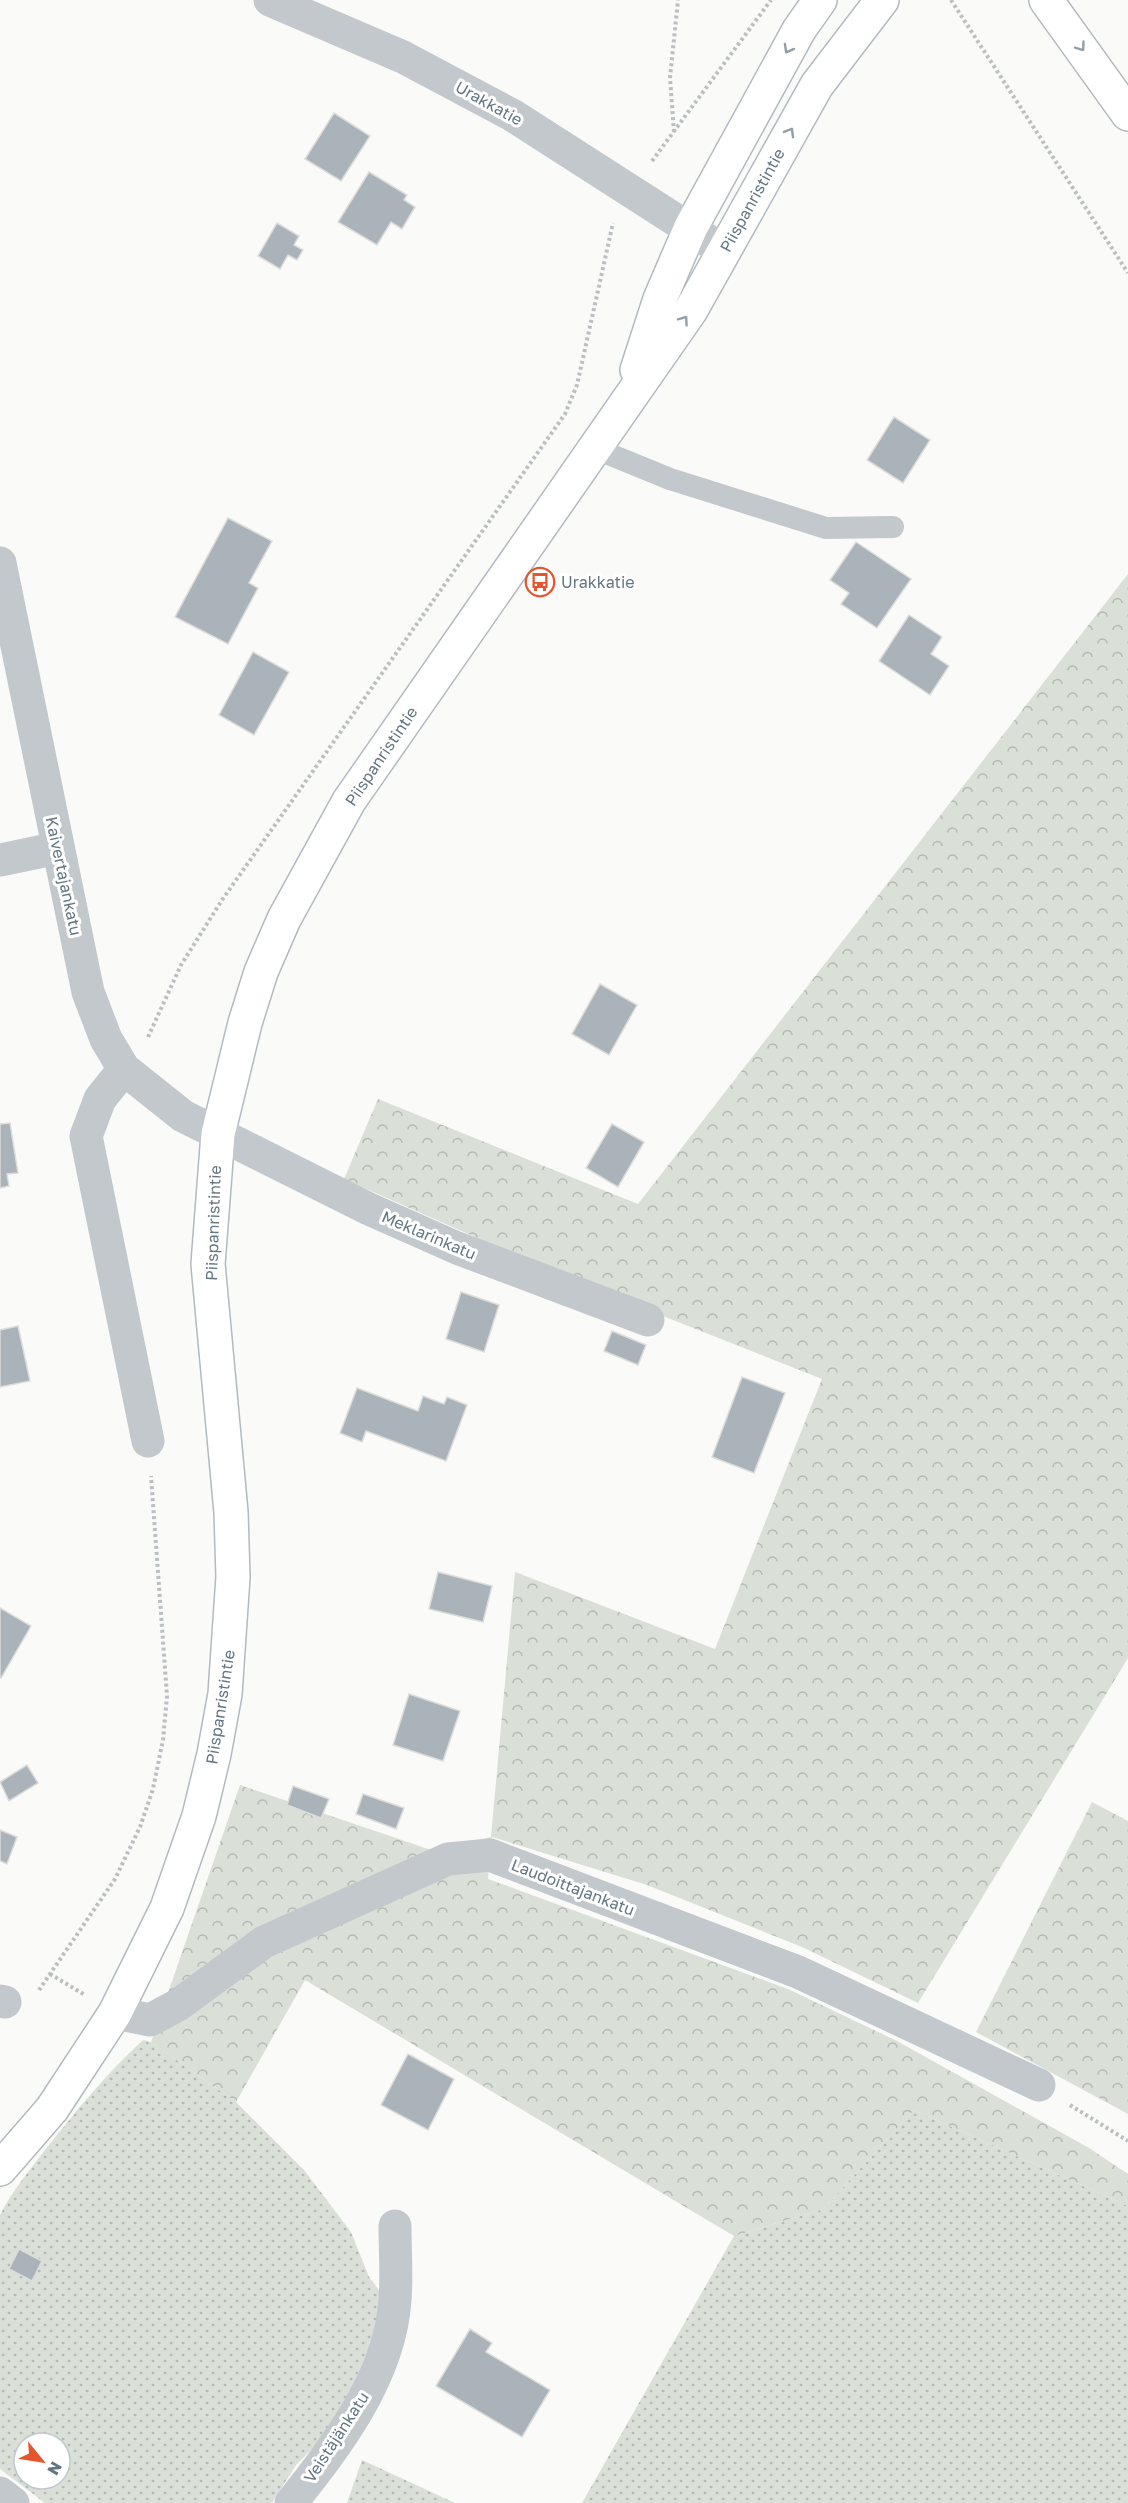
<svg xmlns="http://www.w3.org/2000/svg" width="1128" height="2503" viewBox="0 0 1128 2503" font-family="'Golos Text',sans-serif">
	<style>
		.grass { fill: url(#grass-dots); fill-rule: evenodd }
		.forest { fill: url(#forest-crowns) }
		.building { fill: #aab3b9; stroke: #dcdcda; stroke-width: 1.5 }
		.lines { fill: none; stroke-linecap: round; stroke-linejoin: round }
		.secondary-casing { stroke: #b3babf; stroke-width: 36 }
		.highway-casing { stroke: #b4b9bd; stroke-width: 36 }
		.path { stroke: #bbbfc2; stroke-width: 4; stroke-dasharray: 3 3; stroke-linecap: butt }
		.lane { stroke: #c3c8cc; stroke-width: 22 }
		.street { stroke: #c3c8cc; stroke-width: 33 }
		.secondary { stroke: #fff; stroke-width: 33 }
		.highway { stroke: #fff; stroke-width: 33 }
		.oneway { stroke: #939fa8 }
		.labels { text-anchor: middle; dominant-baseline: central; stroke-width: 6; stroke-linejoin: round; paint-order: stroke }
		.street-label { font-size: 16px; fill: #657683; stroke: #fff }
		.poi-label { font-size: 16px; fill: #657683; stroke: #fff; text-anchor: start }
	</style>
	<defs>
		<pattern id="grass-dots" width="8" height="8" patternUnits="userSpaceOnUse" patternTransform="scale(1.5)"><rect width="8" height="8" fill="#dadfd7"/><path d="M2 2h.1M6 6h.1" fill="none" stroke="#b4b9b4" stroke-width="1.8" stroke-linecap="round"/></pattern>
		<pattern id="forest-crowns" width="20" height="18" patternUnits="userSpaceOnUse" patternTransform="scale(1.5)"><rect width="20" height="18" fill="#dadfd7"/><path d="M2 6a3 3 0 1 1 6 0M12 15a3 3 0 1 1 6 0" fill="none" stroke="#b4b9b4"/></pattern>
	</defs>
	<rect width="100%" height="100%" fill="#fafaf8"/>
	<g class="grass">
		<path d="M 143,2040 L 151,2042 L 236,2102 L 304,2170 L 351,2232 L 369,2277 L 382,2294 L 371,2344 L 336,2425 L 296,2465 L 272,2503 L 45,2503 L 0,2469 L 0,2215 C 12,2191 29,2171 45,2150 C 76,2111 106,2074 143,2040 ZM 24,2443 L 60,2443 L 60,2479 L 24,2479 Z"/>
		<polygon points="914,2110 1128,2206 1128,2503 582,2503 734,2236 823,2209"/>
		<polygon points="362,2460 455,2503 347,2503"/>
	</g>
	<g class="forest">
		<polygon points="1128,574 1128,1658 918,2003 802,1947 647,1885 492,1837 488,1879 788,1989 897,2041 1089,2148 1128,2174 1128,2206 914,2110 823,2209 734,2236 305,1980 236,2102 151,2042 240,1785 434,1851 491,1837 515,1572 715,1649 822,1379 577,1282 344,1179 378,1099 638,1204"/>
		<polygon points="1092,1802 1128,1821 1128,2114 976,2032"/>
	</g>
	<g class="building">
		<polygon points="334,113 370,136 341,181 305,159"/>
		<polygon points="369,172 407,195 404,200 415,207 402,229 391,222 377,245 338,222"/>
		<polygon points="277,223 299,236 294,245 303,250 297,260 288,255 280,269 258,256"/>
		<polygon points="894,417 930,440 903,483 867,460"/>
		<polygon points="228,518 272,541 249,583 258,588 228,644 175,617"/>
		<polygon points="856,542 911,579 877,628 841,604 849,593 830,580"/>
		<polygon points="909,615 942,637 931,654 949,666 930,695 879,661"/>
		<polygon points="253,652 289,672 254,735 219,715"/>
		<polygon points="600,984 637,1005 609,1055 572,1034"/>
		<polygon points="10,1123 18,1173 7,1174 9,1186 0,1188 0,1124"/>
		<polygon points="612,1124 644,1142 618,1187 586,1168"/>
		<polygon points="461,1292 499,1305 484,1352 446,1339"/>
		<polygon points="18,1326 30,1381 0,1387 0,1330"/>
		<polygon points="612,1331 646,1345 638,1365 604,1351"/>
		<polygon points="742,1377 785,1393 754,1473 712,1457"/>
		<polygon points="357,1388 418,1411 423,1396 444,1404 447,1397 467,1405 446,1461 366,1431 362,1442 340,1433"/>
		<polygon points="438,1572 492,1586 483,1622 429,1609"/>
		<polygon points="0,1608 31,1626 1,1678 0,1677"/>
		<polygon points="409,1694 460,1711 443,1761 393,1745"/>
		<polygon points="27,1765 38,1783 9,1801 0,1782"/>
		<polygon points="293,1786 329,1799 321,1818 287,1805"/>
		<polygon points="363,1794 404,1808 396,1829 356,1814"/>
		<polygon points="0,1830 17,1837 7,1864 0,1861"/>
		<polygon points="408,2054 454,2079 428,2130 381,2105"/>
		<polygon points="19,2249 42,2261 32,2281 9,2269"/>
		<polygon points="470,2329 492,2343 486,2352 550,2390 522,2437 436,2386"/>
	</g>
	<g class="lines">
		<g class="secondary-casing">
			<g id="secondary">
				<polyline points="637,370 660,299 691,227 799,30 820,0"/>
				<polyline points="0,2169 52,2109 115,2013 167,1908 199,1816 214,1754 225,1694 233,1577 231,1512 208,1264 218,1134 245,1023 261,972 284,919 349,801 691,310 817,85 882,0"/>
			</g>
		</g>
		<g class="highway-casing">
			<polyline id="highway" points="1046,0 1128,114"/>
		</g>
		<g class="path">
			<polyline points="951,0 1128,273"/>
			<polyline points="674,132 670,78 678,0"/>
			<polyline points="652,161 771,0"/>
			<polyline points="148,1037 181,965 222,900 565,414 577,385 613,223"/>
			<polyline points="50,1974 85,1995"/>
			<polyline points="39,1990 115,1879 140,1827 153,1789 163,1740 167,1696 151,1476"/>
			<polyline points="1070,2105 1128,2141"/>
		</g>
		<polyline class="lane" points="594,448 670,479 826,528 893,527"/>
		<g class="street">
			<polyline points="270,0 403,57 512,115 724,251"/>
			<polyline points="0,563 88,992 106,1039 124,1069 183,1116 369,1209 457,1248 648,1320"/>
			<polyline points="0,860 58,848"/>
			<polyline points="124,1069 100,1099 86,1136 148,1441"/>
			<polyline points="0,2001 5,2002"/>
			<polyline points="115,2013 150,2020 178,2005 264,1942 448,1859 490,1855 798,1972 1039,2085"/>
			<polyline points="0,2493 13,2503"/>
			<path d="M 291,2503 C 337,2445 390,2377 395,2300 C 397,2276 395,2251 395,2226"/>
		</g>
		<use href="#secondary" class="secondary"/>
		<use href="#highway" class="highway"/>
	</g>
	<defs><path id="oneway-chevron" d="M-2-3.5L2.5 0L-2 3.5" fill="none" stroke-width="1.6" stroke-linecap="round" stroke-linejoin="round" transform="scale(1.5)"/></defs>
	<g class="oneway">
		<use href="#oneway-chevron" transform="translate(1081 47) rotate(54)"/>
		<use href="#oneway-chevron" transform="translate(788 49) rotate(119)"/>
		<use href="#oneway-chevron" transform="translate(790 132) rotate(-60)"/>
		<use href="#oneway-chevron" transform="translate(684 320) rotate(-55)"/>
	</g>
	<defs>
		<g id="bus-ring" transform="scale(1.5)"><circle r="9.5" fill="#fff" stroke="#e4572e" stroke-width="1.5"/><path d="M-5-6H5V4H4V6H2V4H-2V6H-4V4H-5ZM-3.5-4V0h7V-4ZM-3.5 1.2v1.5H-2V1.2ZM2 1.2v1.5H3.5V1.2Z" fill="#e4572e"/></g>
	</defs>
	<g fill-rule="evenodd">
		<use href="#bus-ring" x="540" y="582"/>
	</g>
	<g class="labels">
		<g class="street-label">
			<text transform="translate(489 103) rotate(29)">Urakkatie</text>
			<text transform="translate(752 200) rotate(-61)">Piispanristintie</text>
			<text transform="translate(381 756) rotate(-56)">Piispanristintie</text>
			<text transform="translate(64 876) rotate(78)">Kaivertajankatu</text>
			<text transform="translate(213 1223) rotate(-88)">Piispanristintie</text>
			<text transform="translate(429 1235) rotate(23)">Meklarinkatu</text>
			<text transform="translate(220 1707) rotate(-81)">Piispanristintie</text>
			<text transform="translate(573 1887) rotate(21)">Laudoittajankatu</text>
			<text transform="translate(336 2437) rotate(-57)">Veistäjänkatu</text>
		</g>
		<g class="poi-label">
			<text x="561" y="582">Urakkatie</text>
		</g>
	</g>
	<g transform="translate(42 2461) rotate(120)"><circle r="28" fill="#ffffff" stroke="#c1c8cd" stroke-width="1.5"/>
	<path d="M0-4.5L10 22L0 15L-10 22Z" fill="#e4572e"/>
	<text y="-9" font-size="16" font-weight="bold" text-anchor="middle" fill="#657683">N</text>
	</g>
</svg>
